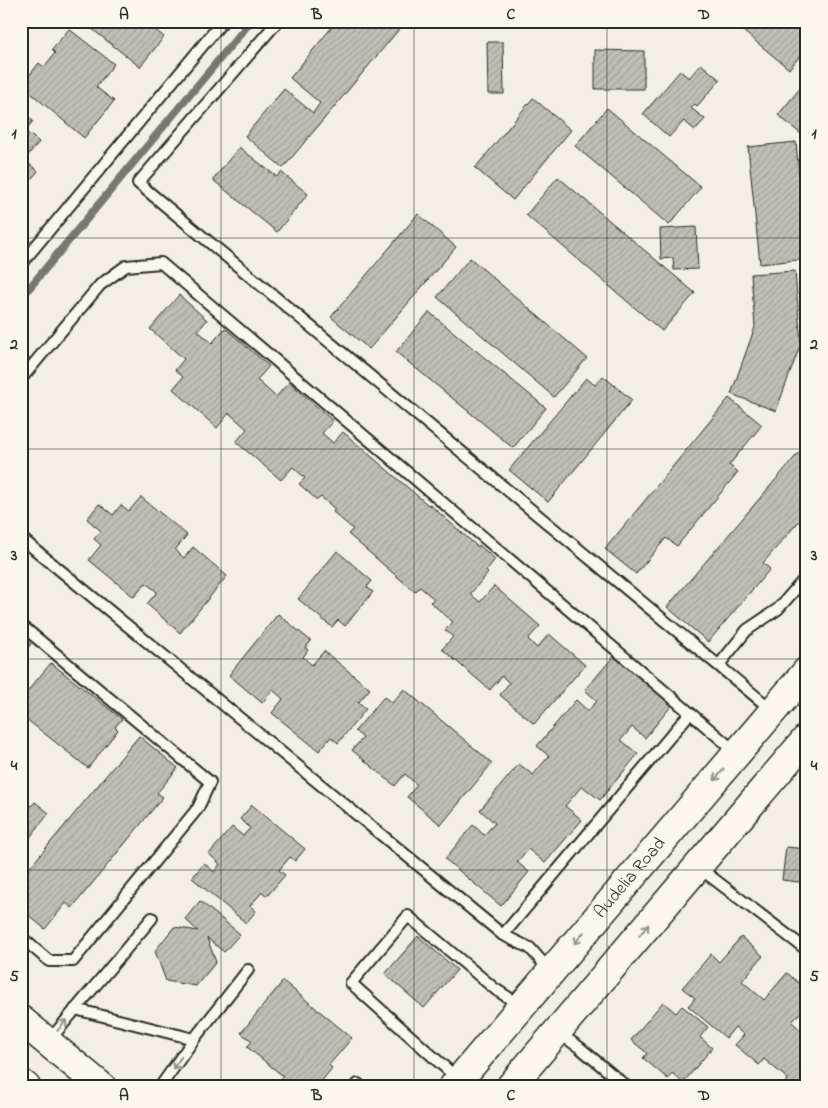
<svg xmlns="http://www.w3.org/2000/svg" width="828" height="1108" viewBox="0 0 828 1108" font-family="'Indie Flower',sans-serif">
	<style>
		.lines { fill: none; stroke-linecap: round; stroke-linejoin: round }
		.stream { stroke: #787772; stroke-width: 8 }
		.building { fill: url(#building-hatch); stroke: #2b2b2b }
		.lane-casing { stroke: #2b2b2b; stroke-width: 14 }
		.secondary-casing { stroke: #2b2b2b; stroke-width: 31 }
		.lane { stroke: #fbf7ec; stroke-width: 10 }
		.secondary { stroke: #fbf7ec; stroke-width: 28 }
		.oneway { stroke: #93918c }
		.grid { fill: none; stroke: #2b2b2b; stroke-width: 1; stroke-opacity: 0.55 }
		.labels { text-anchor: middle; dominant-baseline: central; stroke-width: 4; stroke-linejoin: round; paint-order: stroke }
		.street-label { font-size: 18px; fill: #2b2b2b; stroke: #fbf7ec }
		.neatline { fill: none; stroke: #2b2b2b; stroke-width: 2 }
		.grid-label { font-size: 16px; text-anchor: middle; font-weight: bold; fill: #2b2b2b }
	</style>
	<defs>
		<pattern id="building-hatch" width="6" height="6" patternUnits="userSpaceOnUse" patternTransform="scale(1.25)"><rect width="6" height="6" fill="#c0beb6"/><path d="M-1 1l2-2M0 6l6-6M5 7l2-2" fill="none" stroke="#a5a39d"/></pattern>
	</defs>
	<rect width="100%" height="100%" fill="#f3efe4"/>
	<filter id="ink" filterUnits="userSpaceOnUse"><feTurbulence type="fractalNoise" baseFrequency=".02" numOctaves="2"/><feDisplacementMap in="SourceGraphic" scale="10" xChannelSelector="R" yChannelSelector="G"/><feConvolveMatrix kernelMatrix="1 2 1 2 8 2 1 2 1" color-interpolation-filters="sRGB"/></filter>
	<g filter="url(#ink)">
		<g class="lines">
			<polyline class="stream" points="21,298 251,21"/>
		</g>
		<g class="building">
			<polygon points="82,21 145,21 164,37 140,67"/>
			<polygon points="337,21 406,21 283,168 245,136 284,89 313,113 320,103 290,78"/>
			<polygon points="731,21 803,21 807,24 807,48 789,69"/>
			<polygon points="69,29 114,64 96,87 114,101 84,138 26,89 29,86 24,82 39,63 44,67 55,53 52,50"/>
			<polygon points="487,42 503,42 504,94 488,94"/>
			<polygon points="595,50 644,51 644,89 595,89"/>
			<polygon points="701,64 720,80 697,106 695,104 691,108 705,119 695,130 684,121 669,137 643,114 680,71 689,78"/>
			<polygon points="807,80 807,139 778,115"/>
			<polygon points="533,98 571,130 513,200 475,168"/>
			<polygon points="607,108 701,187 669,225 575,146"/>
			<polygon points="21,111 33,121 25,131 39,142 24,160 38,171 21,191"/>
			<polygon points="796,142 807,259 760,264 748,147"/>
			<polygon points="239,147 277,177 281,172 308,194 277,232 213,180"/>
			<polygon points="558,177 695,293 662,331 526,215"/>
			<polygon points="418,214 456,247 369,349 331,317"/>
			<polygon points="696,227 698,269 674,270 673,258 661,259 660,229"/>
			<polygon points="470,258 587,358 554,397 437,297"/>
			<polygon points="795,271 801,343 776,411 731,394 755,327 751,274"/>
			<polygon points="179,295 207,320 198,331 212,343 225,328 269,366 257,380 276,397 289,382 333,421 322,433 333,443 343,432 428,505 429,504 478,547 479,545 495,559 486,571 488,573 470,594 480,602 494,586 540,626 528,639 537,648 549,634 585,665 534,724 500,695 509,683 502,676 490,690 442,649 453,637 445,630 453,622 430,602 434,599 420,587 415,592 348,534 353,529 333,512 335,509 321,497 317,500 299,484 305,478 293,467 281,480 236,442 247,429 229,413 217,428 173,389 183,377 175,370 184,359 150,329"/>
			<polygon points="429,312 546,408 513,448 396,352"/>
			<polygon points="603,376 632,400 548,502 509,470 586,378 595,385"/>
			<polygon points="729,398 762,425 729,465 738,472 677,546 666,538 636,574 605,549"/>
			<polygon points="807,443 807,512 763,563 770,569 708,642 667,607"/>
			<polygon points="141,497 187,535 175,550 184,558 193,547 227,576 180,633 147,604 157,592 146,583 134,597 89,560 101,545 94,539 101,531 87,519 99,504 113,515 121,505 129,511"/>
			<polygon points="337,551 372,581 367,587 373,592 345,626 338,620 332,627 298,599"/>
			<polygon points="278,614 311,641 305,648 308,650 303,657 312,665 324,651 370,689 358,703 366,709 338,743 331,737 319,751 272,713 283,699 273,690 262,703 229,675"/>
			<polygon points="21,636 31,644 25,651 28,654 21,662"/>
			<polygon points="614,656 672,705 645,738 632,727 621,740 638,754 600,800 582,786 565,806 582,820 545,863 528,849 517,862 529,872 501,906 445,859 473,825 484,835 495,823 480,810 519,764 533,775 549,756 537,746 576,700 588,711 597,701 585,690"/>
			<polygon points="51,663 122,719 115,727 118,730 88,768 21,715 21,699"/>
			<polygon points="404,689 492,763 441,825 407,797 417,785 405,774 395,786 352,750 363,738 355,731 384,697 392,703"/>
			<polygon points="139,736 178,768 157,793 163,797 72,908 66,903 45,929 21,909 21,878"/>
			<polygon points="21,798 31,806 35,802 49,813 21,849"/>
			<polygon points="252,805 305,849 295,861 290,857 279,870 285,875 267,896 262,892 250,906 256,911 246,923 192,878 204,863 214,872 220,864 209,854 232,827 243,836 250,828 240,819"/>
			<polygon points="786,847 807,849 807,883 782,880"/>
			<polygon points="200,901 240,934 224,952 207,938 216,962 196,986 166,981 155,951 174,927 198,931 185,919"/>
			<polygon points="418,936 457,970 424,1008 385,974"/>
			<polygon points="741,937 763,956 742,981 764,1000 787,973 807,990 807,1005 792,1022 806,1035 807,1033 807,1087 785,1087 783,1085 788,1079 764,1059 759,1065 735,1045 744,1035 735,1027 726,1038 688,1006 695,998 682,988 711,954 719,962"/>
			<polygon points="283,981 352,1038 329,1065 332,1068 317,1087 274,1087 283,1076 247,1047 252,1041 241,1033"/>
			<polygon points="663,1002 676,1013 682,1006 708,1027 700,1037 712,1048 683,1083 672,1073 668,1079 643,1058 647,1053 631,1040"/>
		</g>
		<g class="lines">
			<g class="lane-casing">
				<g id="lane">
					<polyline points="278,21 138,183 772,710"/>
					<polyline points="21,264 223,21"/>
					<polyline points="21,379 100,285 126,266 161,263 736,752"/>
					<polyline points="21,538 503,935 530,948 550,971"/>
					<polyline points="21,625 210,782 198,808 73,961 49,961 21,937"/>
					<polyline points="719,665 747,630 778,609 807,576"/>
					<polyline points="698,867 807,950"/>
					<polyline points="503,935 690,713"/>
					<polyline points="75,1009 194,1039"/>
					<polyline points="557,1032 579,1047 627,1087"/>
					<polyline points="48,1042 152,918"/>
					<polyline points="459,1080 351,983 408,916 495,989 520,1005"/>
					<polyline points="160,1087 194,1039 248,970"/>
					<polyline points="356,1087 358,1084 362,1087"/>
					<polyline points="605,1087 614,1076"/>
				</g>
			</g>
			<g class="secondary-casing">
				<g id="secondary">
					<polyline points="21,1020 102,1087"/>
					<polyline points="21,1083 26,1087"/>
					<path id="s1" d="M 453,1087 L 807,671"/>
					<polyline points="510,1087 807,738"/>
				</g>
			</g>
			<use href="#lane" class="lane"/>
			<use href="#secondary" class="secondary"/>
		</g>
		<defs><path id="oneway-shaft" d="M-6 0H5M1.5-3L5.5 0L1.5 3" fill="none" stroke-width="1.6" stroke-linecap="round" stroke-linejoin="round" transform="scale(1.25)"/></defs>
		<g class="oneway">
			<use href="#oneway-shaft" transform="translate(719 775) rotate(130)"/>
			<use href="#oneway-shaft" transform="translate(644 930) rotate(-50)"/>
			<use href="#oneway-shaft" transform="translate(579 938) rotate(130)"/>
			<use href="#oneway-shaft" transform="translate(62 1025) rotate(-51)"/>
			<use href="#oneway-shaft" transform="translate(177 1063) rotate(125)"/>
		</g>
	</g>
	<path class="grid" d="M 221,21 L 221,1087M 414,21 L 414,1087M 607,21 L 607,1087M 21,238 L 807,238M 21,449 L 807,449M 21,659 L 807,659M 21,870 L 807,870"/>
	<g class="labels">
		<g class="street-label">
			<text stroke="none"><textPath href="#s1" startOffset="274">Audelia Road</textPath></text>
		</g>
	</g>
	<rect width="828" height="1108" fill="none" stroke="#fbf7ec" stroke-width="55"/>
	<rect x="28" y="28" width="772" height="1052" class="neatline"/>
	<g class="grid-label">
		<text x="124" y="19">A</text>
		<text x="317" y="19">B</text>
		<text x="511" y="19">C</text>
		<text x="704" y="19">D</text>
		<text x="14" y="138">1</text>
		<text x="814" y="138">1</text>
		<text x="14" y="349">2</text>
		<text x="814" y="349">2</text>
		<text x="14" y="560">3</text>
		<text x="814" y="560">3</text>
		<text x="14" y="770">4</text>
		<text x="814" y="770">4</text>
		<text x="14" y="981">5</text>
		<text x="814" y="981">5</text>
		<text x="124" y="1100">A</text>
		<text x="317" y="1100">B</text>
		<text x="511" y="1100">C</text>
		<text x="704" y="1100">D</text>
	</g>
</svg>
